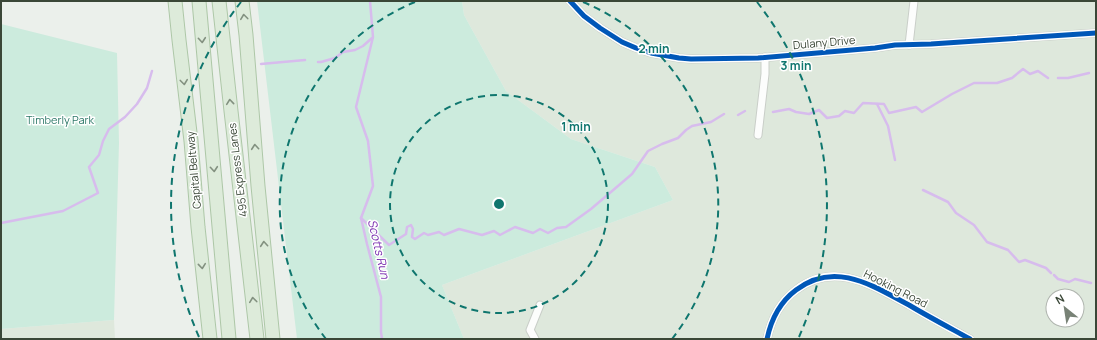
<svg xmlns="http://www.w3.org/2000/svg" width="1097" height="340" viewBox="0 0 1097 340" font-family="Manrope,sans-serif">
	<style>
		.residential { fill: #dee8dc; fill-rule: evenodd }
		.green { fill: #ccebdd }
		.lines { fill: none; stroke-linecap: round; stroke-linejoin: round }
		.stream { stroke: #d7bced; stroke-width: 2.5 }
		.street-casing { stroke: #c9cec8; stroke-width: 9 }
		.highway-casing { stroke: #adc7a7; stroke-width: 15 }
		.street { stroke: #fcfdfc; stroke-width: 7 }
		.highway { stroke: #ddebda; stroke-width: 13 }
		.cycleway-casing { stroke: #fff; stroke-width: 8 }
		.cycleway { stroke: #0057b8; stroke-width: 5 }
		.oneway { stroke: #839180 }
		.ring { fill: none; stroke: #0f766e; stroke-width: 2; stroke-dasharray: 7 5 }
		.labels { text-anchor: middle; dominant-baseline: central; stroke-width: 3; stroke-linejoin: round; paint-order: stroke }
		.street-label { font-size: 11px; fill: #3a4737; stroke: #fff }
		.park-label { font-size: 11px; fill: #2b7767; stroke: #fff }
		.water-label { font-size: 12px; font-style: italic; fill: #7c32b0; stroke: #fff }
		.centre { fill: #0f766e; stroke: #fff; stroke-width: 2 }
		.ring-label { font-size: 12px; text-anchor: middle; font-weight: bold; fill: #0f766e; stroke: #fff; stroke-width: 3; stroke-linejoin: round; paint-order: stroke }
	</style>
	<rect width="100%" height="100%" fill="#ebf0eb"/>
	<g class="residential">
		<path d="M 462,1 L 1096,1 L 1096,339 L 464,339 L 442,285 L 673,200 L 655,167 L 571,139 L 506,91 L 464,15 ZM 1053,296 L 1077,296 L 1077,320 L 1053,320 Z"/>
		<polygon points="114,320 115,339 1,339 1,329"/>
	</g>
	<g class="green">
		<polygon points="257,1 462,1 464,15 506,91 571,139 655,167 673,200 442,285 464,339 297,339"/>
		<polygon points="1,24 117,53 119,143 114,320 1,329"/>
	</g>
	<g class="lines">
		<g class="stream">
			<polyline points="370,1 373,37 356,107 368,141 373,186 361,218 367,244 381,297 381,332 382,339"/>
			<polyline points="318,62 321,62 335,58 343,52 355,50 363,46 372,38"/>
			<polyline points="261,64 305,60"/>
			<polyline points="1058,78 1068,78 1089,73"/>
			<polyline points="877,104 888,126 895,160"/>
			<polyline points="773,112 789,109 796,112 809,114 819,110 827,118 839,116 845,111 854,113 863,103 884,104 889,113 916,107 922,112 952,94 974,83 997,83 1012,78 1023,69 1030,74 1038,71 1048,78"/>
			<polyline points="738,115 745,111"/>
			<polyline points="923,190 948,202 956,213 974,225 987,242 1008,250 1019,262 1025,260 1046,268 1051,273"/>
			<polyline points="361,218 389,245 406,234 407,227 411,225 413,229 412,237 415,239 424,233 428,235 439,232 444,235 459,229 482,235 494,231 500,235 515,227 533,233 540,229 548,233 557,228 566,227 591,209 632,174 648,151 662,144 678,138 686,130 692,126 711,122 724,114"/>
			<polyline points="1,223 63,211 98,193 89,167 99,155 103,141 109,129 125,117 137,104 147,88 152,71"/>
			<polyline points="1054,275 1058,279 1069,282 1075,279 1091,283"/>
		</g>
		<g class="street-casing">
			<g id="street">
				<polyline points="570,1 584,16 600,28 622,42 636,48 651,53 679,58 691,59 758,58 875,48 895,45 931,44 1096,33"/>
				<polyline points="909,45 914,1"/>
				<polyline points="758,135 765,74 765,57"/>
				<polyline points="535,339 530,330 540,305"/>
				<path d="M 767,339 C 771,320 780,302 796,290 C 835,260 873,286 909,305 C 929,317 950,328 970,339"/>
			</g>
		</g>
		<g class="highway-casing">
			<g id="highway">
				<polyline points="175,1 179,40 191,141 198,227 210,339"/>
				<polyline points="199,1 229,339"/>
				<polyline points="219,1 231,111 257,339"/>
				<polyline points="242,1 246,35 258,186 273,339"/>
			</g>
		</g>
		<use href="#street" class="street"/>
		<use href="#highway" class="highway"/>
		<g class="cycleway-casing">
			<g id="cycleway">
				<polyline points="570,1 584,16 600,28 622,42 636,48 651,53 679,58 691,59 758,58 875,48 895,45 931,44 1096,33"/>
				<path d="M 767,339 C 771,320 780,302 796,290 C 835,260 873,286 909,305 C 929,317 950,328 970,339"/>
			</g>
		</g>
		<use href="#cycleway" class="cycleway"/>
	</g>
	<defs><path id="oneway-chevron" d="M-2-3.5L2.5 0L-2 3.5" fill="none" stroke-width="1.6" stroke-linecap="round" stroke-linejoin="round"/></defs>
	<g class="oneway">
		<use href="#oneway-chevron" transform="translate(244 17) rotate(-97)"/>
		<use href="#oneway-chevron" transform="translate(202 40) rotate(85)"/>
		<use href="#oneway-chevron" transform="translate(184 82) rotate(83)"/>
		<use href="#oneway-chevron" transform="translate(230 102) rotate(-96)"/>
		<use href="#oneway-chevron" transform="translate(255 147) rotate(-95)"/>
		<use href="#oneway-chevron" transform="translate(214 169) rotate(85)"/>
		<use href="#oneway-chevron" transform="translate(264 244) rotate(-95)"/>
		<use href="#oneway-chevron" transform="translate(202 266) rotate(84)"/>
		<use href="#oneway-chevron" transform="translate(253 300) rotate(-97)"/>
	</g>
	<g class="ring">
		<circle cx="499" cy="204" r="109"/>
		<path d="M326 339A219 219 0 0 1 415 2M583 2A219 219 0 0 1 672 339"/>
		<path d="M199 337A328 328 0 0 1 241 2M757 2A328 328 0 0 1 799 337"/>
	</g>
	<g class="labels">
		<g class="street-label">
			<text transform="translate(824 42) rotate(-5)">Dulany Drive</text>
			<text transform="translate(193 170) rotate(-95)">Capital Beltway</text>
			<text transform="translate(237 170) rotate(-97)">495 Express Lanes</text>
			<text transform="translate(896 288) rotate(27)">Hooking Road</text>
		</g>
		<g class="park-label">
			<text x="60" y="119">Timberly Park</text>
		</g>
		<g class="water-label">
			<text transform="translate(379 249) rotate(77)">Scotts Run</text>
		</g>
	</g>
	<circle cx="499" cy="204" r="6" class="centre"/>
	<g class="ring-label">
		<text x="654" y="53">2 min</text>
		<text x="796" y="70">3 min</text>
		<text x="576" y="131">1 min</text>
	</g>
	<rect width="1097" height="340" fill="none" stroke="#3a4737" stroke-width="4"/>
	<g transform="translate(1065 308) rotate(330)"><circle r="19" fill="#ffffff" stroke="#b0b5af"/>
	<path d="M0-3L7 15L0 10L-7 15Z" fill="#788276"/>
	<text y="-6" font-size="11" font-weight="bold" text-anchor="middle" fill="#3a4737">N</text>
	</g>
</svg>
